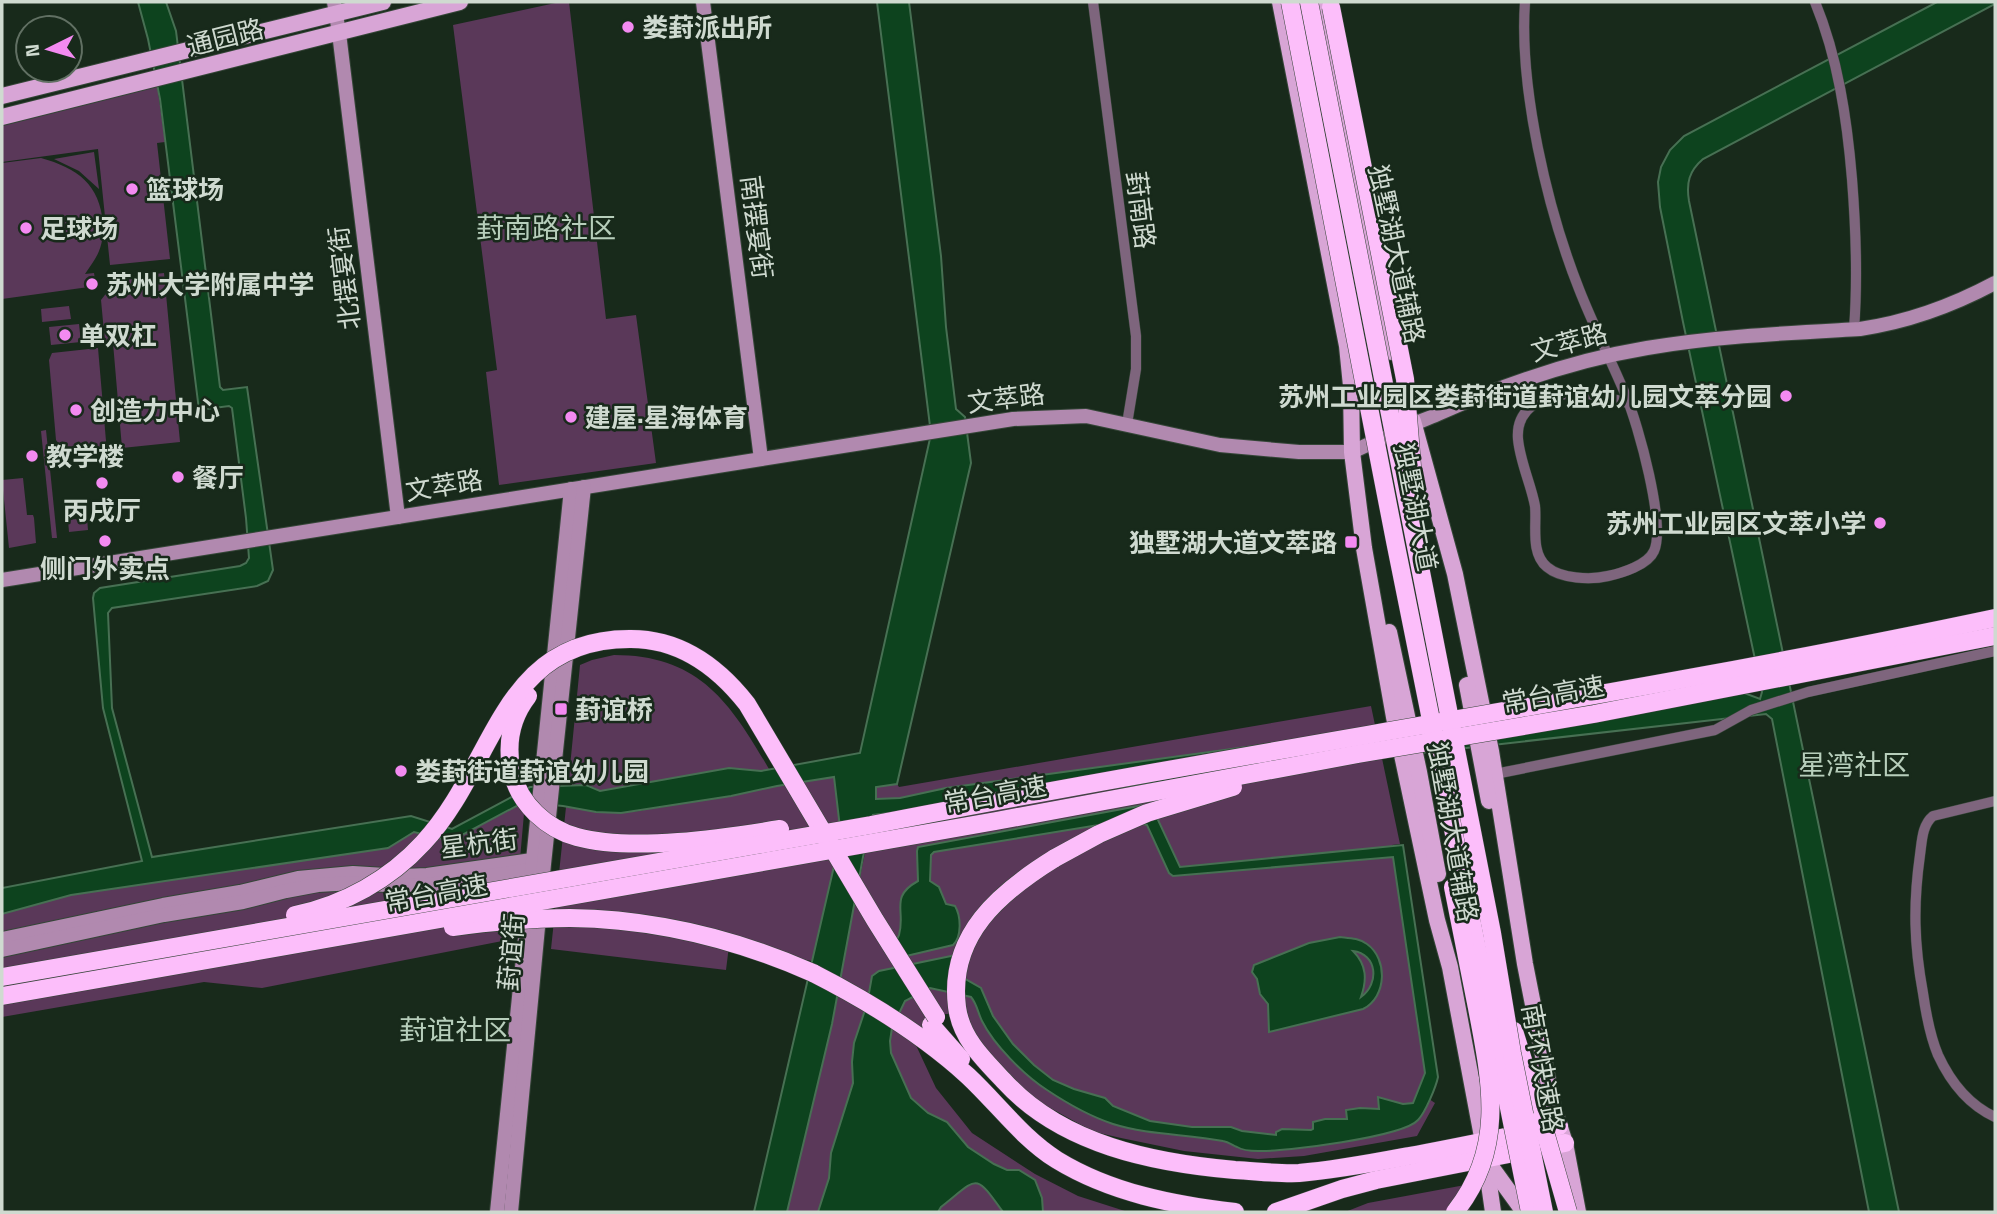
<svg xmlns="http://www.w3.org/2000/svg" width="1997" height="1214" viewBox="0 0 1997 1214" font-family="'Titillium Web','Noto Sans SC',sans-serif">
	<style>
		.green { fill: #5a3859 }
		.water { fill: #0d431e; stroke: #477053; stroke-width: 2; fill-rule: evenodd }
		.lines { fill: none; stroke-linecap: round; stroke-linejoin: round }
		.street-casing { stroke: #354638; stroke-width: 11 }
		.secondary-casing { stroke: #354638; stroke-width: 16 }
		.primary-casing { stroke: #354638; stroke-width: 18 }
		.highway-casing { stroke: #354638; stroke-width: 19 }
		.street { stroke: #7e657d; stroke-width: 10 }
		.secondary { stroke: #b189af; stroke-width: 14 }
		.primary { stroke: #d8a5d6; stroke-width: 16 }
		.highway { stroke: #fcbefa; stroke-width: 18 }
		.highway-bridge-casing { stroke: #354638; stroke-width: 19; stroke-linecap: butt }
		.highway-bridge { stroke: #fcbefa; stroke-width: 18 }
		.poi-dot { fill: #f38af1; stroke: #182a1b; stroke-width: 2.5 }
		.labels { text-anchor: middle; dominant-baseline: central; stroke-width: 5; stroke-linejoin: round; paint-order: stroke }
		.poi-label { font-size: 26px; font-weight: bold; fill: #cfdad0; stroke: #182a1b; text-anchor: start }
		.street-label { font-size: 26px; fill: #cfdad0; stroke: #182a1b }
		.neighbourhood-label { font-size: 28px; fill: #b7cebb; stroke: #182a1b }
	</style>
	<rect width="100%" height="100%" fill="#182a1b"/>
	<g class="green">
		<polygon points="560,2 569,2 606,319 636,315 656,463 499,485 486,372 497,370 453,25"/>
		<polygon points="157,84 165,142 157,143 170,259 110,265 98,149 2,162 2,122"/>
		<polygon points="94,152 99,189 79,171 54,159"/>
		<path d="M 41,158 C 77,168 100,184 103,224 C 103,234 103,241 99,251 C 96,259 90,266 85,274 L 94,273 L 96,286 L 2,299 L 2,163 Z"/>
		<polygon points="164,273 180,442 122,448 113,343 105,343 101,300 118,278"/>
		<polygon points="69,306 71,319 42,322 41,309"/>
		<polygon points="79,324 81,342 51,345 49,327"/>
		<polygon points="98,348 106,441 102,447 63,449 56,440 49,360 52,353"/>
		<polygon points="46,430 57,538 52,538 41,431"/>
		<polygon points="23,478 27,515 33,515 34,518 36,543 9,548 2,480"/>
		<polygon points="87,518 88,530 69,532 68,520"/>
		<path d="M 614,655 C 699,655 730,702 769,769 L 761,771 L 729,768 L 600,791 L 593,787 L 568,787 L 580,665 L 592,660 Z"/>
		<polygon points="1371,706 1400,844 1392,845 1393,856 1429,1099 1435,1103 1417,1136 1304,1156 1258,1159 1184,1151 1121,1138 1099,1133 1081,1125 1034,1099 982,1052 967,1014 944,1014 914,1041 936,1088 972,1133 1035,1174 1078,1196 1128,1212 787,1212 844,953 873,815 876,787 897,784 899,787"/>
		<polygon points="834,777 841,836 812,961 729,946 726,970 551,949 566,807 607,813 640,811 658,806 731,796 777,786"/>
		<polygon points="525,802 513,939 262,988 204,982 2,1017 2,914 71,895 388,848 414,832 451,841"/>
		<polygon points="1465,1185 1470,1212 1345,1212 1368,1203"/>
	</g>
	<g class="water">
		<path d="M 138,2 L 166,2 L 176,31 L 220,387 L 223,390 L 247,387 L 273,570 L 268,581 L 257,586 L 112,608 L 108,613 L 112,708 L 152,857 L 411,816 L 452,829 L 530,787 L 586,785 L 600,791 L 729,768 L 761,771 L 860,753 L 931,434 L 877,2 L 909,2 L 941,256 L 946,327 L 956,409 L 965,417 L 971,463 L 897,784 L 876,787 L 876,799 L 900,798 L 946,788 L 1275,743 L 1739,691 L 1760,699 L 1762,692 L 1683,322 L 1660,207 L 1658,182 L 1661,167 L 1670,150 L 1684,136 L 1937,2 L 1995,2 L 1995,4 L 1703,159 C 1689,171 1686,183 1689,201 L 1899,1212 L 1869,1212 L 1772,719 L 1766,714 L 873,815 L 863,857 L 832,1024 L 787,1212 L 754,1212 L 841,836 L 834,777 L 777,786 L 731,796 L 621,813 L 596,812 L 563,806 L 524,802 L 451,841 L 414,832 L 388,848 L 71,895 L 2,914 L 2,888 L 142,861 L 103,708 L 93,598 L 94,593 L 100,588 L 240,566 L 246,563 L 249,558 L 246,518 L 232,408 L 229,406 L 199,410 L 160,99 L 148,39 Z"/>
		<path d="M 1144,805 L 1152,807 L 1180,867 L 1403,845 L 1438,1077 C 1436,1087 1425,1113 1418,1120 C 1403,1137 1283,1152 1258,1151 C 1252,1151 1242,1150 1237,1147 C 1232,1145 1229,1142 1223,1141 C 1187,1134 1148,1135 1113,1124 C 1092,1117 1065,1102 1047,1090 C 1024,1075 994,1045 982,1021 C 978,1013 977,1004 971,997 L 930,988 L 905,1001 L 892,1028 L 890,1041 L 891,1053 L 911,1098 L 928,1113 L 947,1122 L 968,1147 L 994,1164 L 1007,1170 L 1019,1170 L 1035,1180 L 1042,1198 L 1043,1212 L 1003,1212 C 974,1172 979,1177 941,1207 L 938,1212 L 818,1212 L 829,1178 L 831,1153 L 853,1083 L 852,1062 L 854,1043 L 867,1004 L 872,976 L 879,971 L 951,956 L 955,956 L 962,977 L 981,988 L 993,1016 L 1013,1044 L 1034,1065 L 1053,1080 L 1074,1089 L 1105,1098 L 1113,1106 L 1150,1121 L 1192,1127 L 1231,1127 L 1242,1131 L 1276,1135 L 1276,1132 L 1282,1129 L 1311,1130 L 1313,1129 L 1313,1122 L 1325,1119 L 1347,1119 L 1346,1110 L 1360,1108 L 1379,1109 L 1378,1097 L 1403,1104 L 1413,1103 L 1425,1073 L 1393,857 L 1173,876 L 1169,873 L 1147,825 L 1129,820 L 934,852 L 931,855 L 930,881 L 939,887 L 946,904 L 955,906 C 961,916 962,937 953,945 L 902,957 L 890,950 C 893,946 897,940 899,935 C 906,911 889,897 918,881 L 917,851 L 918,847 Z"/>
		<path d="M 1340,937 C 1349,938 1359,938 1367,944 C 1388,959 1387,997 1363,1009 L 1269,1032 L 1268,1004 L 1260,994 L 1257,979 L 1252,972 L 1254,965 L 1309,943 ZM 1353,951 C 1377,954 1380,983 1361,997 C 1367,980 1367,965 1353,951 Z"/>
	</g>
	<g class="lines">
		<g class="street-casing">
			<g id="street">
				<polyline points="1093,2 1136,336 1136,369 1127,424"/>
				<path d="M 1525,2 C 1519,88 1547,208 1579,289 C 1593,325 1611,360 1626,396 C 1638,424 1666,525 1654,551 C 1648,565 1622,573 1608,576 C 1591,580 1561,579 1547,567 C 1530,553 1537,525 1535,506 C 1531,484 1520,462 1518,439 C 1515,401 1557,391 1587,394 C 1601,395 1615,400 1629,403"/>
				<path d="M 1815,2 C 1838,58 1847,119 1852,179 C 1856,230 1858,278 1854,329"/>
				<polyline points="1495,774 1715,730 1751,710 1808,692 1995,651"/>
				<path d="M 1995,801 L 1933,816 C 1922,825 1922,841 1920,855 C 1913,905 1914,944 1923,993 C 1926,1014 1930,1036 1938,1055 C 1950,1081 1969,1105 1995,1117"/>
			</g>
		</g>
		<g class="secondary-casing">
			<g id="secondary">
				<polyline points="334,2 339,33 398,517"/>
				<polyline points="703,2 761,459"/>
				<path d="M 1404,428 C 1415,423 1427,419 1438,414 C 1505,384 1575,360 1647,348 C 1718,336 1789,333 1860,329 C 1908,322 1952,306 1995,283"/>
				<polyline points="2,580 1013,419 1086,416 1220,445 1299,452 1352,452 1382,438"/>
				<polyline points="2,939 163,905 240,892 298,878 353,873 402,876 427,875 532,860 539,863"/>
				<polyline points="2,950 164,915 243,902 286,891 318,885 353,883 402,886 428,885 531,870 538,867"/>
				<polyline points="497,1212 571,489"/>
				<polyline points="511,1212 544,864 584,487"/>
			</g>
		</g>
		<g class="primary-casing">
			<g id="primary">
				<polyline points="1280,2 1347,346 1351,386 1352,452 1364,548 1394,717 1437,920 1450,967 1483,1142 1493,1212"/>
				<polyline points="1320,2 1384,319 1392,352"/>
				<polyline points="2,96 383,2"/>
				<polyline points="2,117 460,2"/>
				<polyline points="1413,421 1455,574 1491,751 1525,964 1553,1106 1565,1143 1578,1212"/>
				<polyline points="1389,632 1419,772 1438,874"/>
				<polyline points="1467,685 1489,801"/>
				<polyline points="1487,1161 1524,1212"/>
			</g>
		</g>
		<g class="highway-casing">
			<g id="highway">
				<path d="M 1055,858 C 1000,892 948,935 957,1007 C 961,1038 983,1059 1004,1081 C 1062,1145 1154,1163 1235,1170 C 1256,1171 1278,1174 1299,1173 C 1336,1170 1372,1163 1409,1156 C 1459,1147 1509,1136 1559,1126"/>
				<path d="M 813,973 C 868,1001 922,1034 968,1076 C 998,1104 1022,1138 1057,1160 C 1111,1193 1174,1205 1235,1212"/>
				<polyline points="931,1025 961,1059"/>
				<polyline points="1514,1031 1541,1118"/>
				<polyline points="1276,1212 1342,1189 1376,1180 1565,1143"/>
			</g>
		</g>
		<use href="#street" class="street"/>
		<use href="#secondary" class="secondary"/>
		<use href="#primary" class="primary"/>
		<use href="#highway" class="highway"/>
		<g class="highway-bridge-casing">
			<g id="highway-bridge">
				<polyline points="1290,2 1395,541 1530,1212"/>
				<polyline points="1309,2 1492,933 1512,1053 1544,1212"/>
				<polyline points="1331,7 1405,379 1413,479"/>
				<path d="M 528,696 C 511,718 506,745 512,772 C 519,804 547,829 577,837 C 632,852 724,838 780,829"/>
				<polyline points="1055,858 1099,834 1147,813 1233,787"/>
				<path d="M 1453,887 C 1461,927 1469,968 1477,1008 C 1491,1082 1506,1148 1455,1212"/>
				<path d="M 295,915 C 344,905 390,879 423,843 C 496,766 499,638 631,639 C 680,639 718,667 747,704 L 875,920 L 936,1017"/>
				<path d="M 453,927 C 492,922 531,918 570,918 C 654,919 736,939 813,973"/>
				<path d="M 2,977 L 871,825 C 1245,751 1623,697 1995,618"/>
				<polyline points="2,996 996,821 1358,754 1594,714 1995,636"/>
				<polyline points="1541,1118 1568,1212"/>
			</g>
		</g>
		<use href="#highway-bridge" class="highway-bridge"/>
	</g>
	<g class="poi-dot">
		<circle cx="628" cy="27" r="7"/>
		<circle cx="132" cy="189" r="7"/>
		<circle cx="26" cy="228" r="7"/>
		<circle cx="92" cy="284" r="7"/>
		<circle cx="65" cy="335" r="7"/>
		<circle cx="1786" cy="396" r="7"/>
		<circle cx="76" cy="410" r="7"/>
		<circle cx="571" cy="417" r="7"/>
		<circle cx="32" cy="456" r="7"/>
		<circle cx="178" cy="477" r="7"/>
		<circle cx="102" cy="483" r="7"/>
		<circle cx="1880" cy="523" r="7"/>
		<circle cx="105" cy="541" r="7"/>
		<rect x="1344" y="535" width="14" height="14" rx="3.5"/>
		<rect x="554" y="702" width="14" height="14" rx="3.5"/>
		<circle cx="401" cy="771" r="7"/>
	</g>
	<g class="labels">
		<g class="poi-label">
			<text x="642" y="27">娄葑派出所</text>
			<text x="146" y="189">篮球场</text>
			<text x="40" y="228">足球场</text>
			<text x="106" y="284">苏州大学附属中学</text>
			<text x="79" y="335">单双杠</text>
			<text x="1772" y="396" text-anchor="end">苏州工业园区娄葑街道葑谊幼儿园文萃分园</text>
			<text x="90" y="410">创造力中心</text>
			<text x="585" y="417">建屋·星海体育</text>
			<text x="46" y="456">教学楼</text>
			<text x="192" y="477">餐厅</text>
			<text x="102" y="510" text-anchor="middle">丙戌厅</text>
			<text x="1866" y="523" text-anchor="end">苏州工业园区文萃小学</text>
			<text x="1337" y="542" text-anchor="end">独墅湖大道文萃路</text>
			<text x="105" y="568" text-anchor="middle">侧门外卖点</text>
			<text x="575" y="709">葑谊桥</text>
			<text x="415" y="771">娄葑街道葑谊幼儿园</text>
		</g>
		<g class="street-label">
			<text transform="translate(225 37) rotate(-14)">通园路</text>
			<text transform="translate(1141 210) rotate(83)">葑南路</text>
			<text transform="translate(757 227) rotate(83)">南摆宴街</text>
			<text transform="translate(1397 254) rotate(78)">独墅湖大道辅路</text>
			<text transform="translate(344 278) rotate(-97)">北摆宴街</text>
			<text transform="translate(1569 342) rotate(-15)">文萃路</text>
			<text transform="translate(1006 398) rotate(-7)">文萃路</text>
			<text transform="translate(444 485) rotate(-9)">文萃路</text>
			<text transform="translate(1416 507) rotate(79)">独墅湖大道</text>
			<text transform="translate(1553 694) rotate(-10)">常台高速</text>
			<text transform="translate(995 794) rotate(-10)">常台高速</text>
			<text transform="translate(1453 832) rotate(80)">独墅湖大道辅路</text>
			<text transform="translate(479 843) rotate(-7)">星杭街</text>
			<text transform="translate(436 893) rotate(-10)">常台高速</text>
			<text transform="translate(511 952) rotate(-85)">葑谊街</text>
			<text transform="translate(1543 1068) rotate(80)">南环快速路</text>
		</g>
		<g class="neighbourhood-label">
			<text x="546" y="227">葑南路社区</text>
			<text x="1854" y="764">星湾社区</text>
			<text x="455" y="1029">葑谊社区</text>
		</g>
	</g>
	<rect width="1997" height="1214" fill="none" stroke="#cfdad0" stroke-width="7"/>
	<g transform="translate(49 49) rotate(265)"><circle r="33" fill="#182a1b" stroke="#617063" stroke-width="2"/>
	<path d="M0-5L12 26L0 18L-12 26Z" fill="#f38af1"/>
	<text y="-10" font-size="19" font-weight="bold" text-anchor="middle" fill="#cfdad0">N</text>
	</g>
</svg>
